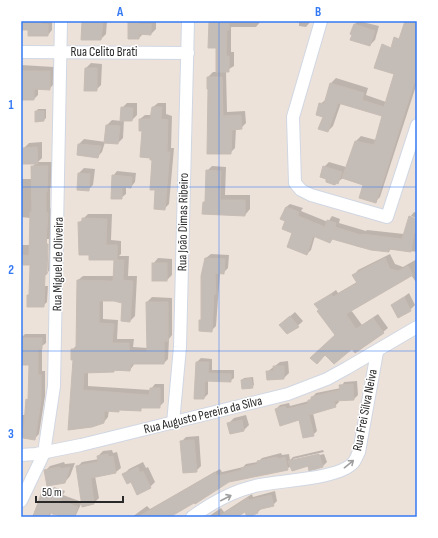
<svg xmlns="http://www.w3.org/2000/svg" width="438" height="538" viewBox="0 0 438 538" font-family="'Sofia Sans Condensed',sans-serif">
	<style>
		.shadow { fill: #0003; fill-rule: evenodd }
		.building { fill: #c4bcb7; stroke: #c8bdb4 }
		.lines { fill: none; stroke-linecap: round; stroke-linejoin: round }
		.street-casing { stroke: #d0d7e3; stroke-width: 14 }
		.street { stroke: #fff; stroke-width: 12 }
		.oneway { stroke: #9f9f9f }
		.grid { fill: none; stroke: #3479f4; stroke-width: 1; stroke-opacity: 0.55 }
		.labels { text-anchor: middle; dominant-baseline: central; stroke-width: 3; stroke-linejoin: round; paint-order: stroke }
		.street-label { font-size: 13px; fill: #292929; stroke: #fff }
		.neatline { fill: none; stroke: #3479f4; stroke-width: 1.5 }
		.grid-label { font-size: 13px; text-anchor: middle; font-weight: bold; fill: #3479f4 }
	</style>
	<rect width="100%" height="100%" fill="#ede2da"/>
	<g class="shadow">
		<polygon points="21,21 52,21 52,30 48,35 29,29 21,29"/>
		<polygon points="85,21 107,21 106,34 101,39 83,23"/>
		<polygon points="129,21 156,21 156,29 151,34 144,33 139,38"/>
		<polygon points="210,21 261,21 256,27 231,27 231,52 234,52 234,66 226,71 227,112 245,111 246,123 241,128 236,128 235,148 230,153 208,77 213,72 217,72 216,47"/>
		<polygon points="299,21 311,21 306,27 299,26"/>
		<polygon points="358,21 379,26 375,40 370,45 354,25"/>
		<polygon points="406,21 417,21 417,83 380,197 375,202 364,185 343,178 335,184 324,167 329,162 346,167 356,141 361,136 376,140 383,115 341,103 333,126 328,131 320,104 327,99 331,83 336,78 368,88 366,95 386,102 395,74"/>
		<polygon points="91,63 102,64 101,85 96,90 86,68"/>
		<polygon points="21,65 54,67 54,84 49,89 38,88 38,95 34,99 21,99"/>
		<polygon points="127,103 137,103 137,115 132,120 124,120 123,138 118,143 105,142 102,152 97,157 78,155 79,144 84,139 106,142 107,125 112,120 121,121 122,108"/>
		<polygon points="158,103 166,103 166,114 172,116 171,148 174,148 169,204 164,209 154,159 140,119 145,115 152,115 153,107"/>
		<polygon points="38,109 46,109 46,118 44,120 36,112"/>
		<path d="M 42,142 L 42,158 L 38,162 L 53,162 L 52,186 L 50,188 L 50,208 L 53,209 L 50,239 L 52,239 L 51,268 L 45,276 L 31,264 L 21,264 L 21,245 L 30,245 L 30,218 L 21,217 L 21,179 L 31,179 L 32,167 L 36,163 L 24,148 L 29,143 ZM 47,239 L 49,239 L 48,272 L 46,272 Z"/>
		<polygon points="212,166 226,167 225,195 250,195 250,209 245,215 204,203 206,200 207,171"/>
		<polygon points="84,168 95,169 93,185 88,190 79,173"/>
		<polygon points="117,171 136,173 135,182 131,187 126,186 126,194 121,198 113,176"/>
		<polygon points="290,204 303,208 301,211 328,222 332,216 340,219 339,223 366,231 367,230 404,234 410,217 414,212 417,213 417,218 411,216 411,218 417,220 417,252 392,248 389,251 359,247 333,238 330,242 315,236 311,250 307,254 286,220 281,218 285,208"/>
		<polygon points="88,214 112,214 111,240 121,241 121,254 119,256 129,256 128,276 137,276 135,316 130,321 123,300 103,300 103,319 118,320 117,339 134,339 133,347 148,348 147,302 152,297 172,298 172,335 169,339 168,359 164,363 135,363 130,370 88,372 88,386 150,390 155,384 164,384 164,402 159,407 109,410 108,417 104,422 69,429 74,359 72,350 77,345 78,280 83,276 114,276 115,260 79,223"/>
		<polygon points="211,254 229,255 228,268 223,273 220,273 216,326 212,330 200,321 202,319 206,258"/>
		<polygon points="390,254 395,264 403,267 417,259 417,281 416,282 411,275 351,310 362,325 378,314 388,328 383,332 336,335 316,304 336,290 338,293 357,282 354,275 358,270"/>
		<polygon points="158,258 172,259 172,275 167,280 153,264"/>
		<polygon points="35,286 48,286 47,302 43,306 28,296"/>
		<polygon points="409,293 415,305 410,310 393,305"/>
		<polygon points="295,312 303,321 291,332 280,325"/>
		<polygon points="25,334 46,334 46,343 42,346 42,371 45,371 45,396 39,434 34,439 21,437 21,415 26,415 29,398 30,364 22,364 21,338"/>
		<polygon points="201,358 212,359 212,370 234,370 234,378 230,381 208,381 208,394 204,398 195,398 197,362"/>
		<polygon points="288,361 289,373 284,378 267,372 280,362"/>
		<polygon points="253,377 254,385 252,387 242,380 244,378"/>
		<polygon points="357,381 358,395 354,399 338,399 339,402 335,406 313,413 317,431 313,435 300,419 276,409 280,405 289,403 290,406 309,401 316,393 341,388 344,382"/>
		<polygon points="246,415 249,425 244,430 229,423 234,418"/>
		<polygon points="199,436 201,466 196,471 181,442 186,437"/>
		<polygon points="112,450 113,453 117,452 121,468 116,472 95,476 99,498 94,503 77,467 82,462 99,459 98,456 103,451"/>
		<polygon points="323,450 324,452 293,459 293,461 324,454 327,462 323,466 291,466 287,469 228,481 168,517 132,517 147,506 150,509 220,469 222,472 243,467 246,464 258,462 262,458 281,453 282,455 289,454 290,460 293,457"/>
		<polygon points="64,462 65,464 75,463 70,476 65,482 45,471 50,466"/>
		<polygon points="143,462 146,468 148,467 155,482 150,487 124,474 129,469"/>
		<polygon points="48,487 53,489 54,487 65,491 63,495 82,502 75,517 66,517 52,512 49,517 32,517 43,492"/>
		<polygon points="275,491 277,501 273,505 263,507 258,512 248,516 245,510 235,517 208,517 221,508 224,512 252,494 253,497"/>
	</g>
	<g class="building">
		<polygon points="21,21 41,21 41,24 48,24 48,36 28,36 28,30 21,30"/>
		<polygon points="128,21 138,21 139,24 151,24 151,35 139,34 139,39 128,39"/>
		<polygon points="209,21 229,21 229,30 227,30 226,56 229,56 229,72 216,72 216,48 208,48"/>
		<polygon points="405,21 417,21 417,74 376,203 359,198 363,185 342,178 355,141 374,145 382,116 338,103 328,132 318,129 323,117 316,115 319,103 324,104 330,83 364,93 362,100 384,107 394,74 374,68 382,44 391,48 394,37 399,39"/>
		<polygon points="82,22 103,22 101,40 81,40"/>
		<polygon points="354,24 375,31 370,46 350,40 352,35 350,34"/>
		<polygon points="85,68 97,68 97,91 84,91"/>
		<polygon points="21,71 50,71 50,90 34,89 34,100 21,100"/>
		<polygon points="207,77 222,77 223,116 241,115 242,129 232,130 231,154 207,154 208,89 207,89"/>
		<polygon points="121,107 133,108 132,121 120,121"/>
		<polygon points="152,107 162,107 161,119 168,120 167,152 170,152 165,210 154,209 155,190 150,190 152,160 150,160 150,158 140,157 142,131 139,131 139,119 150,119"/>
		<polygon points="35,111 44,111 44,121 35,122"/>
		<polygon points="106,125 120,126 118,144 104,143"/>
		<polygon points="78,144 101,146 98,158 77,155"/>
		<polygon points="37,147 38,164 23,164 23,148"/>
		<polygon points="31,166 48,166 47,192 46,192 46,213 48,213 46,244 48,244 47,274 45,274 44,307 27,307 27,295 29,295 30,265 23,265 23,255 29,256 30,212 32,212"/>
		<polygon points="323,166 342,172 338,184 336,183 335,185 326,182 326,179 320,177"/>
		<polygon points="206,170 221,171 220,200 245,200 245,216 202,214 203,202 205,202"/>
		<polygon points="78,173 90,174 89,191 77,190"/>
		<polygon points="112,175 132,177 131,188 122,187 122,199 111,199"/>
		<polygon points="286,207 299,212 298,216 325,227 327,220 336,223 335,227 361,235 362,234 402,239 409,216 417,219 417,233 414,232 411,252 389,249 389,252 371,250 332,239 330,243 313,236 307,255 287,247 292,233 282,229 285,221 280,219"/>
		<polygon points="82,218 107,219 106,245 117,245 117,260 89,260 89,255 79,255 78,222 82,222"/>
		<polygon points="205,258 225,259 224,274 215,273 216,294 214,294 212,332 199,331 199,320 201,320 201,276"/>
		<polygon points="385,258 390,269 398,271 408,266 413,275 346,314 356,329 373,318 384,333 355,353 352,349 334,364 325,355 317,364 310,358 335,335 317,311 319,310 314,304 331,294 333,297 357,283 352,275"/>
		<polygon points="114,260 124,260 123,280 133,281 130,322 121,321 122,303 114,301 99,301 99,323 114,324 112,343 129,343 129,352 147,352 146,302 168,302 168,341 164,341 164,364 131,364 130,371 114,370 114,372 84,373 83,390 149,395 150,388 160,388 160,408 141,408 141,411 119,410 119,412 104,411 104,423 92,427 68,430 73,360 71,360 71,349 76,349 77,280 113,281"/>
		<rect x="152" y="263" width="15" height="18"/>
		<polygon points="404,297 411,311 398,318 391,305"/>
		<polygon points="290,316 299,327 287,334 279,325"/>
		<polygon points="21,338 42,338 42,349 38,349 38,375 41,375 41,401 35,440 23,438 26,399 28,400 29,365 21,365"/>
		<polygon points="196,362 209,362 208,373 231,374 231,382 205,381 204,399 194,399"/>
		<polygon points="273,366 284,366 284,379 267,380 266,371 274,371"/>
		<polygon points="251,378 253,388 242,389 241,380"/>
		<polygon points="353,384 354,400 334,401 336,407 309,415 314,436 303,438 299,420 280,426 275,409 285,406 286,409 308,404 308,400 311,400 311,397 340,390 339,385"/>
		<polygon points="242,420 244,431 230,434 227,423"/>
		<polygon points="189,440 194,440 197,472 183,473 180,441"/>
		<polygon points="108,454 108,457 113,456 116,473 91,478 94,504 82,507 76,466 98,462 97,456"/>
		<polygon points="319,454 323,467 309,471 308,466 292,471 288,461"/>
		<polygon points="277,457 278,459 285,457 288,470 229,482 195,504 194,503 170,517 138,517 215,472 217,476 242,470 241,468 258,464 257,461"/>
		<polygon points="60,467 60,469 70,467 65,483 47,486 44,470"/>
		<polygon points="138,467 140,473 143,471 151,488 137,495 131,482 127,484 122,474"/>
		<polygon points="42,491 49,494 49,491 60,496 59,500 78,507 74,517 63,517 54,514 54,515 50,512 47,517 33,517"/>
		<polygon points="271,495 274,506 257,510 258,513 249,517 247,517 245,512 237,517 218,517 248,498 249,500"/>
	</g>
	<g class="lines">
		<g class="street-casing">
			<g id="street">
				<polyline points="321,21 293,117 295,183 301,190 311,195 387,217 417,125"/>
				<polyline points="21,52 188,53"/>
				<polyline points="173,423 180,347 188,21"/>
				<polyline points="21,455 36,454 81,445 288,394 327,379 347,368 417,327"/>
				<polyline points="21,501 44,453 54,386 61,21"/>
				<path d="M 192,517 C 210,504 233,491 255,486 C 279,480 337,480 353,463 C 356,460 357,455 359,452 L 377,352"/>
			</g>
		</g>
		<use href="#street" class="street"/>
	</g>
	<defs><path id="oneway-shaft" d="M-6 0H5M1.5-3L5.5 0L1.5 3" fill="none" stroke-width="1.6" stroke-linecap="round" stroke-linejoin="round"/></defs>
	<g class="oneway">
		<use href="#oneway-shaft" transform="translate(349 464) rotate(-39)"/>
		<use href="#oneway-shaft" transform="translate(226 498) rotate(-27)"/>
	</g>
	<path class="grid" d="M 219,21 L 219,517M 21,187 L 417,187M 21,351 L 417,351"/>
	<g class="labels">
		<g class="street-label">
			<text x="104" y="52">Rua Celito Brati</text>
			<text transform="translate(183 222) rotate(-89)">Rua João Dimas Ribeiro</text>
			<text transform="translate(58 264) rotate(-89)">Rua Miguel de Oliveira</text>
			<text transform="translate(365 410) rotate(-79)">Rua Frei Silva Neiva</text>
			<text transform="translate(203 415) rotate(-14)">Rua Augusto Pereira da Silva</text>
		</g>
	</g>
	<rect width="438" height="538" fill="none" stroke="#ffffff" stroke-width="44"/>
	<path d="M36 496v6h87v-6" fill="none" stroke="#292929" stroke-width="2"/>
	<text x="42" y="496" font-size="12" fill="#292929" stroke="#ffffff" stroke-width="3" paint-order="stroke">50 m</text>
	<rect x="22" y="22" width="394" height="494" class="neatline"/>
	<g class="grid-label">
		<text x="120" y="16">A</text>
		<text x="318" y="16">B</text>
		<text x="11" y="109">1</text>
		<text x="11" y="274">2</text>
		<text x="11" y="438">3</text>
	</g>
</svg>
